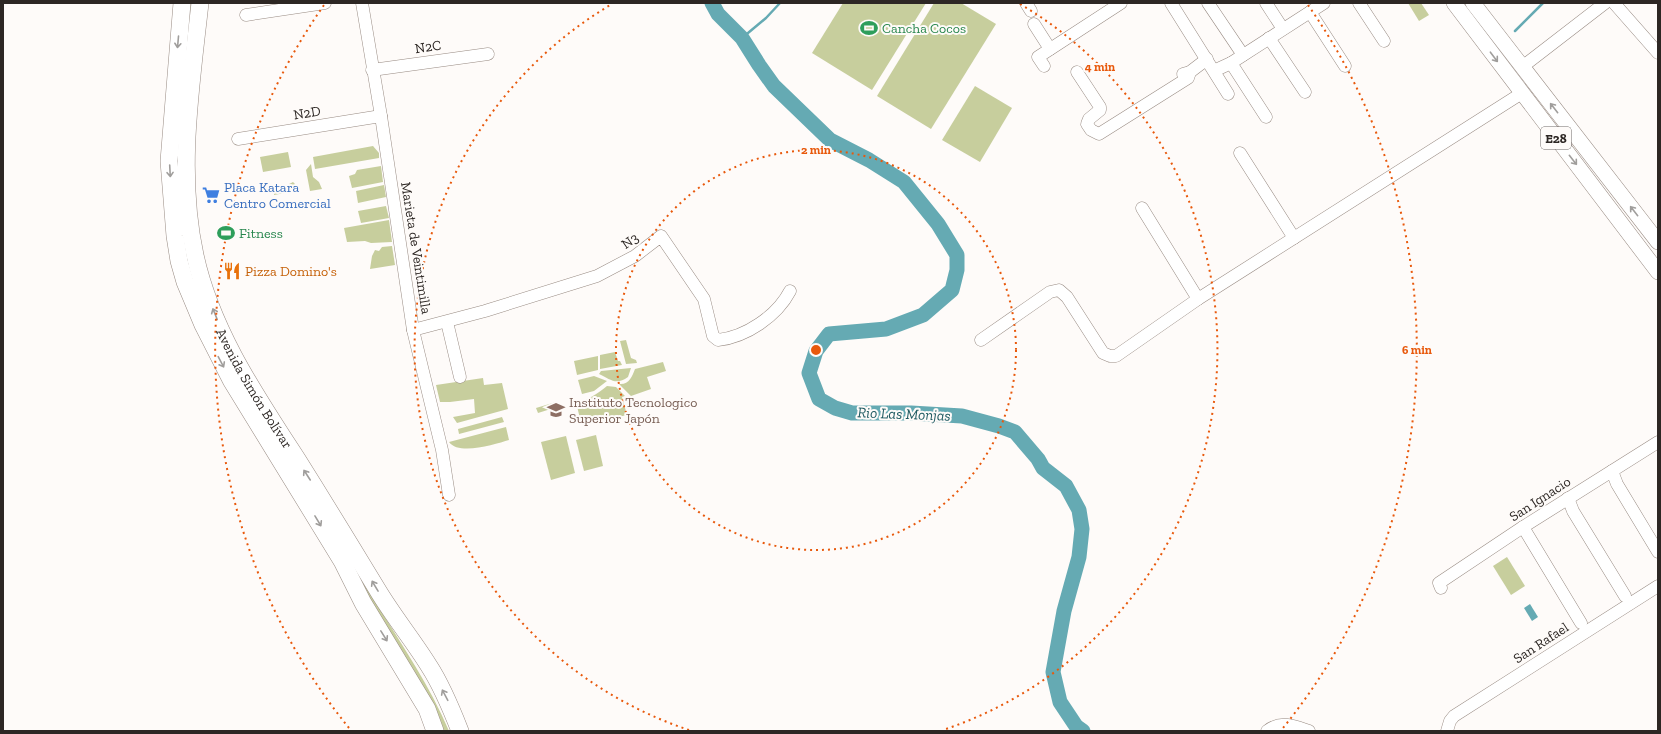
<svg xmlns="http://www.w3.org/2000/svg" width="1661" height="734" viewBox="0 0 1661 734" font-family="'Zilla Slab',serif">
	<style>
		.green { fill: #c7ce9d }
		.water { fill: #65aab3 }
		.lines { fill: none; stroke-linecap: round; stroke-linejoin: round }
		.stream { stroke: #65aab3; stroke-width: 2.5 }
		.river { stroke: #65aab3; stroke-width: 15 }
		.minor-casing { stroke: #988b83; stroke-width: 13 }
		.major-casing { stroke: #988b83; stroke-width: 16 }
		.highway-casing { stroke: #988b83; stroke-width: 18 }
		.minor { stroke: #fff; stroke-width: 12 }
		.major { stroke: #fff; stroke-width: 15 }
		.highway { stroke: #fff; stroke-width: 17 }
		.oneway { stroke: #a09e9c }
		.ring { fill: none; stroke: #e8590c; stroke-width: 2; stroke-dasharray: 2 4 }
		.labels { text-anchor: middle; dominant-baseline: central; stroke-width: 4; stroke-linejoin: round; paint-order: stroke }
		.shield { fill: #fefbf9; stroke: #6c6764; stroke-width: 1 }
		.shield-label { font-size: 13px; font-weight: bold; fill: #2d2724 }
		.leisure-label { font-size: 14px; fill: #27864d; stroke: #fefbf9; text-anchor: start }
		.street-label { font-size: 14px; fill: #2d2724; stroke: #fefbf9 }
		.shop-label { font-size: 14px; fill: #366cbe; stroke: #fefbf9; text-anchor: start }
		.food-label { font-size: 14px; fill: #c56008; stroke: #fefbf9; text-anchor: start }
		.education-label { font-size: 14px; fill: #785e54; stroke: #fefbf9; text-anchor: start }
		.water-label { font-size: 15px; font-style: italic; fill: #1f5a61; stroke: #fefbf9 }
		.centre { fill: #e8590c; stroke: #fefbf9; stroke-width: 2 }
		.ring-label { font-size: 12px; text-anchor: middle; font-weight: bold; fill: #e8590c; stroke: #fefbf9; stroke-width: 4; stroke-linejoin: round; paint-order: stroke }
	</style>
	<rect width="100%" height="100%" fill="#fefbf9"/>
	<g class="green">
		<path d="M 189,3 L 194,3 C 191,32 185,61 183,90 C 178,144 178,214 191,266 C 206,325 240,380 272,431 C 298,474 327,516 353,560 C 362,575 369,591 378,606 C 403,647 430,686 449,731 L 444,731 C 426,688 398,650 374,610 C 365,595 358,579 349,564 C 326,522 299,482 273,441 C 239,387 202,329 187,266 C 166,181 178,89 189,3 Z"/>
		<polygon points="843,3 926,3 872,90 812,53"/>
		<polygon points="934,3 961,3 996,24 931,129 877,96"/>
		<polygon points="1408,3 1421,3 1429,15 1419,21"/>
		<polygon points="975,86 1012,108 980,162 942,140"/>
		<polygon points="373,146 379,153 379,158 315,169 313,157"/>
		<polygon points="288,152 291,167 263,172 260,157"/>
		<polygon points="311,164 313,177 319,182 322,189 310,191 306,170"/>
		<polygon points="381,166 383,182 352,188 349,176 355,174 357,170"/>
		<polygon points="293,182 295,184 295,191 274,195 274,192"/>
		<polygon points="384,185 386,197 358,203 356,191"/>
		<polygon points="386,206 389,218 361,223 358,211"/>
		<polygon points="389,220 392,242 371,243 365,241 347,242 344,228"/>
		<polygon points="392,246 395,265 370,269 372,256 375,250 379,251 382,247"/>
		<polygon points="626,340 631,358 636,360 637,363 626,364 620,341"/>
		<polygon points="615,352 618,361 620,361 622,365 600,369 600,355"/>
		<polygon points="598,356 598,370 577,375 574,361"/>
		<path d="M 663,362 L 666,371 L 647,377 L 651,389 L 631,396 L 619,384 C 629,385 632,377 635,369 Z"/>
		<path d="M 631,368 L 628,377 C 616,386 610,379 599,374 L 601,371 Z"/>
		<polygon points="594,376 607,381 594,391 582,394 578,380"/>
		<polygon points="483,378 484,385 502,383 508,409 457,423 453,417 475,413 474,399 450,402 440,402 436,385"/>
		<path d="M 607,386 L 616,387 L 625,396 L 622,397 L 627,415 L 583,425 L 581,423 L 577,406 C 587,398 597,395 607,386 Z"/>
		<polygon points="556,402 557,407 538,413 536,408"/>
		<polygon points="502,417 504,422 459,434 458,429"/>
		<path d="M 506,427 L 509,440 C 496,444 459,456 449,442 Z"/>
		<polygon points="596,435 603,466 584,471 576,440"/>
		<polygon points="566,436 575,473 551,480 541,442"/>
		<polygon points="1507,557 1525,586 1511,595 1493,566"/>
	</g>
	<polygon class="water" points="1530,604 1538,617 1532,621 1524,608"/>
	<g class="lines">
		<g class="stream">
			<polyline points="1515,31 1543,3"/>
			<polyline points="742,38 766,18 780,3"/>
		</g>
		<polyline class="river" points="712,3 718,14 742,38 759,65 774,86 830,140 869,160 904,182 938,224 957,255 957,270 952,290 923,315 886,329 829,334 816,351 809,373 819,399 835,408 852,413 911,413 962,416 999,426 1015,432 1038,459 1043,468 1066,486 1079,510 1082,529 1079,557 1064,611 1053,672 1060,702 1076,726 1083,731"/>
		<g class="minor-casing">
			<g id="minor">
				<polyline points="362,3 381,116 413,330 442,450 449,495"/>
				<polyline points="1026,3 1031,11"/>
				<polyline points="1171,3 1228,94"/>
				<polyline points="1208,3 1243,55"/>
				<polyline points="1266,3 1283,29"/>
				<polyline points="1359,3 1384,41"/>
				<polyline points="1614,3 1658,53"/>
				<polyline points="1310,12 1345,66"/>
				<polyline points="246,15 325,3"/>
				<polyline points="1034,24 1050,49"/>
				<polyline points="1269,38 1305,92"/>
				<polyline points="1231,63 1266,117"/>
				<polyline points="1044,66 1038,57 1121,3"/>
				<polyline points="1522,67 1605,3"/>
				<polyline points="372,70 488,54"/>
				<polyline points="1214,70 1218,69 1231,63 1324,3"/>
				<polyline points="1077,72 1100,107 1100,110 1089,119 1087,124 1091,130 1099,134 1188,78 1190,72"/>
				<polyline points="1183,74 1190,72 1207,59"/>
				<polyline points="238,139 381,116"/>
				<polyline points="1240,153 1294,238"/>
				<polyline points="1142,208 1198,299"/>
				<polyline points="447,322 460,377"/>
				<path d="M 413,330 L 485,311 L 597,276 L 635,256 L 661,236 L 704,299 L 713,336 L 718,340 C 746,337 777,316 790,291"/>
				<polyline points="981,340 1050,292 1059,290 1067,297 1103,353 1110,356 1116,356 1198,299 1522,93"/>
				<polyline points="1612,471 1617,484 1658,552"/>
				<polyline points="1568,498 1573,511 1625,596"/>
				<polyline points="1523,527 1581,623"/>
				<polyline points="1441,588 1439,583 1523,527 1658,442"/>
				<path d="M 1267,731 C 1281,720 1294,726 1309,731"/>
				<polyline points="1447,731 1450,721 1454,716 1658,586"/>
			</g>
		</g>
		<g class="major-casing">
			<g id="major">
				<polyline points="1454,3 1658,272"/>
				<polyline points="1473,3 1658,242"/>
			</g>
		</g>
		<g class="highway-casing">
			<g id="highway">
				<polyline points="182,3 169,161 175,236 179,261 185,282 203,325 231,380 342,561 363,603 427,709 435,731"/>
				<path id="s1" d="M 200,3 C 191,86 177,172 195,255 C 211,330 256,396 297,459 C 324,502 351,546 377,589 C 393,616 413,640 429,666 C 442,686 451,708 460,731"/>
			</g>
		</g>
		<use href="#minor" class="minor"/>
		<use href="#major" class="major"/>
		<use href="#highway" class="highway"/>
	</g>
	<defs><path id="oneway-shaft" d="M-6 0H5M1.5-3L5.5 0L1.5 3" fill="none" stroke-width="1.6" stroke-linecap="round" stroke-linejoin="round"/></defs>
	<g class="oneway">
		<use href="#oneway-shaft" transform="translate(178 42) rotate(95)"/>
		<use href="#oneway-shaft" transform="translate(1494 57) rotate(53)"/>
		<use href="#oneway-shaft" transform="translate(1554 108) rotate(-128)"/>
		<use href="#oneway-shaft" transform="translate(1573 160) rotate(52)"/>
		<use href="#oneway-shaft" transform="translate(170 171) rotate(87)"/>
		<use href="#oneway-shaft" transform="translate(1634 211) rotate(-128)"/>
		<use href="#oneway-shaft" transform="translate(215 314) rotate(-112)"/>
		<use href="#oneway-shaft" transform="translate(221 362) rotate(62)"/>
		<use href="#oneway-shaft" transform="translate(307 475) rotate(-123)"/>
		<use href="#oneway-shaft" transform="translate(318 521) rotate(59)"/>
		<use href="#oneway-shaft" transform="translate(375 586) rotate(-121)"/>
		<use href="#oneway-shaft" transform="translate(384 636) rotate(58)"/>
		<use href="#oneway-shaft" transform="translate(445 695) rotate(-118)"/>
	</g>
	<g class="ring">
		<circle cx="816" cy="350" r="200"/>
		<path d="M689 730A401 401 0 0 1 612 4M1020 4A401 401 0 0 1 943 730"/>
		<path d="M349 728A601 601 0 0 1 324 5M1308 5A601 601 0 0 1 1283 728"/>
	</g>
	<defs>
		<g id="stadium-bare" transform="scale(1.38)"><path d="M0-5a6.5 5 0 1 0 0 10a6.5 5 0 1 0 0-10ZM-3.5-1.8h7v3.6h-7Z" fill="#2e9e5b" stroke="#fefbf9" stroke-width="2.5" paint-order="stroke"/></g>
		<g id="supermarket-bare" transform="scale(1.38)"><path d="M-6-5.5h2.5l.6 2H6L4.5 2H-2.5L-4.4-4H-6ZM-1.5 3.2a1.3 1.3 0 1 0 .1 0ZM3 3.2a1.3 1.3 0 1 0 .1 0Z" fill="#3f7fe0" stroke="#fefbf9" stroke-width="2.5" paint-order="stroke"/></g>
		<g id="restaurant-bare" transform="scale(1.38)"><path d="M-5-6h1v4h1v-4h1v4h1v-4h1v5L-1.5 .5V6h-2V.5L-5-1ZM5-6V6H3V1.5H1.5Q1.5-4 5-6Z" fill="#e8710a" stroke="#fefbf9" stroke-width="2.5" paint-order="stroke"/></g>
		<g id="university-bare" transform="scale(1.38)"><path d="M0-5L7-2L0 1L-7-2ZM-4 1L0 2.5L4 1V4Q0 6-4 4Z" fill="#8d6e63" stroke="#fefbf9" stroke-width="2.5" paint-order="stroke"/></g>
	</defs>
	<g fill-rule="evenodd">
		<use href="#stadium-bare" x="869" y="28"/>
		<use href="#supermarket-bare" x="211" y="195"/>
		<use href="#stadium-bare" x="226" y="233"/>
		<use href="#restaurant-bare" x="232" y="271"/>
		<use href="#university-bare" x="556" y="410"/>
	</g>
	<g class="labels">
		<rect class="shield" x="1541" y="127" width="30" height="22" rx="3"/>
		<g class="shield-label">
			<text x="1556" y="138">E28</text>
		</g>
		<g class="leisure-label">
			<text x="882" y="28">Cancha Cocos</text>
			<text x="239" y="233">Fitness</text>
		</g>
		<g class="street-label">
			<text transform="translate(428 47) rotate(-8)">N2C</text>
			<text transform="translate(307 113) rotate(-9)">N2D</text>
			<text transform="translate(630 241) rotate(-35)">N3</text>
			<text transform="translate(416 248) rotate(81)">Marieta de Veintimilla</text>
			<text stroke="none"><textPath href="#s1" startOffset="400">Avenida Simón Bolívar</textPath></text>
			<text transform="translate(1540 499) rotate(-33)">San Ignacio</text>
			<text transform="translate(1541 643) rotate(-33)">San Rafael</text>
		</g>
		<g class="shop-label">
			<text x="224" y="187">Placa Katara<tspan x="224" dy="16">Centro Comercial</tspan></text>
		</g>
		<g class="food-label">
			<text x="245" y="271">Pizza Domino's</text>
		</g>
		<g class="education-label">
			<text x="569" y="402">Instituto Tecnologico<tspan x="569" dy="16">Superior Japón</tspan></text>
		</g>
		<g class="water-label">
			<text transform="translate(904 414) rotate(2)">Rio Las Monjas</text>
		</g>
	</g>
	<circle cx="816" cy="350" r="6" class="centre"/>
	<g class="ring-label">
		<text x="1100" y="71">4 min</text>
		<text x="816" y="154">2 min</text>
		<text x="1417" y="354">6 min</text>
	</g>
	<rect width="1661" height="734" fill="none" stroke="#2d2724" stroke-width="8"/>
</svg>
